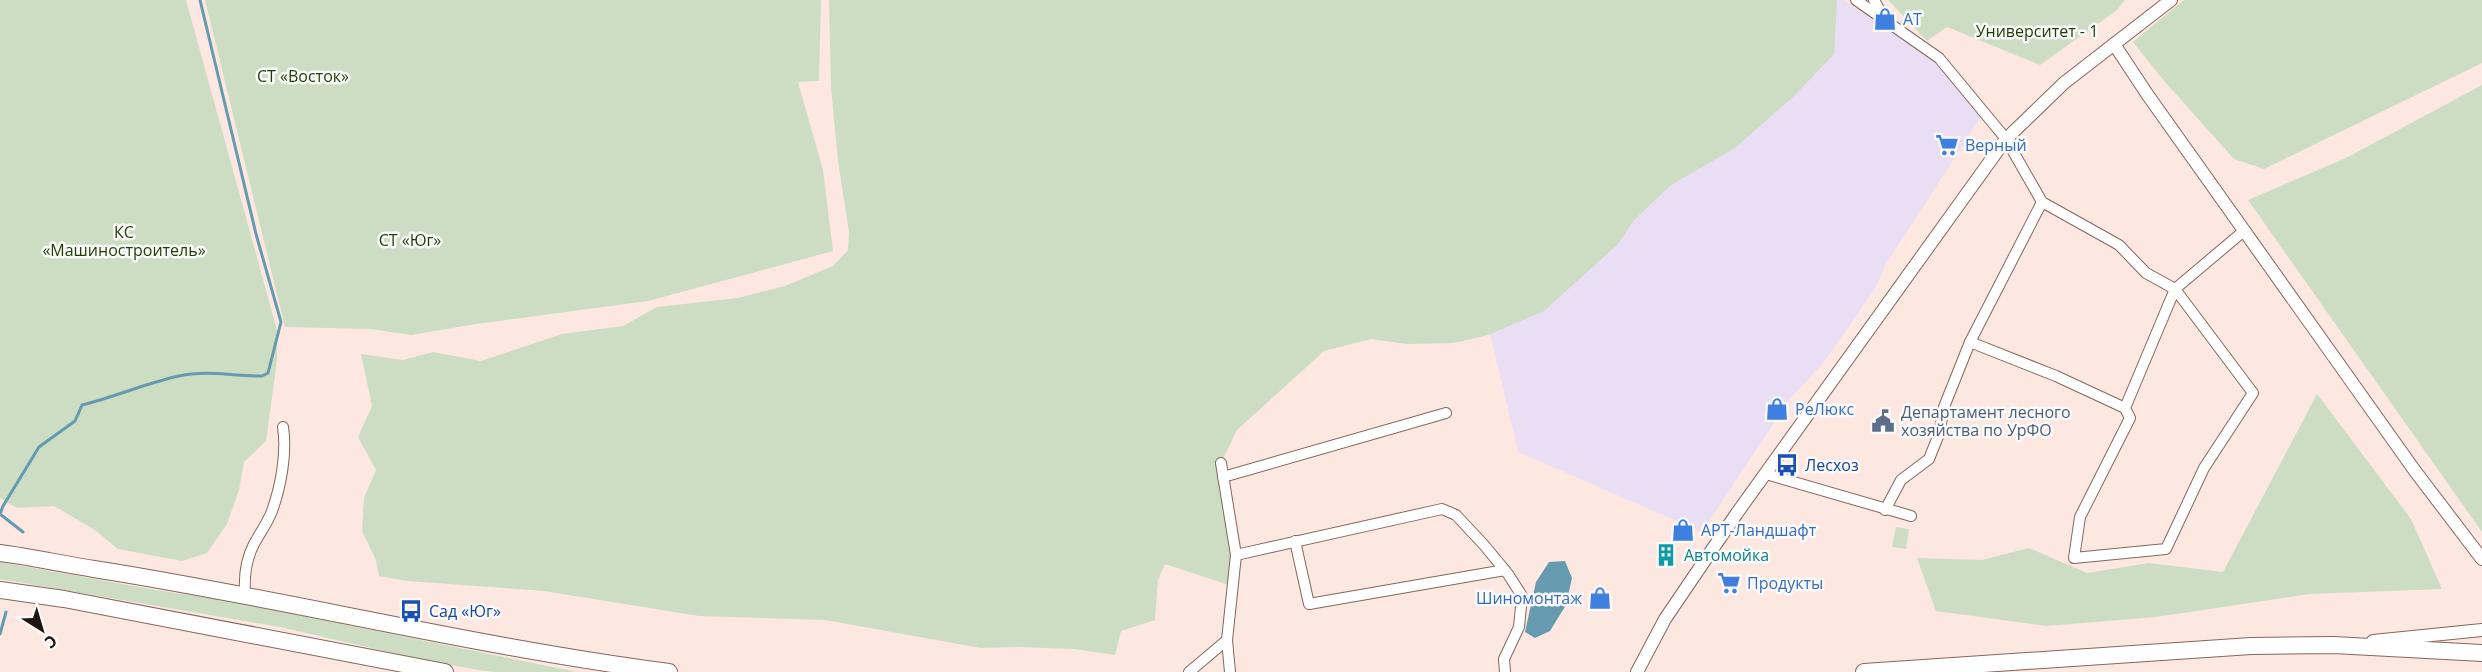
<svg xmlns="http://www.w3.org/2000/svg" width="2482" height="672" viewBox="0 0 2482 672" font-family="'Open Sans',sans-serif">
	<style>
		.industrial { fill: #e9def3 }
		.green { fill: #ccddc3 }
		.water { fill: #669aaf }
		.lines { fill: none; stroke-linecap: round; stroke-linejoin: round }
		.stream { stroke: #669aaf; stroke-width: 3 }
		.minor-casing { stroke: #84665c; stroke-width: 12 }
		.tertiary-casing { stroke: #84665c; stroke-width: 14 }
		.primary-casing { stroke: #84665c; stroke-width: 18 }
		.minor { stroke: #fff; stroke-width: 10 }
		.tertiary { stroke: #fff; stroke-width: 12 }
		.primary { stroke: #fff; stroke-width: 16 }
		.labels { text-anchor: middle; dominant-baseline: central; stroke-width: 5; stroke-linejoin: round; paint-order: stroke }
		.shop-label { font-size: 16px; fill: #366cbe; stroke: #fafafa; text-anchor: start }
		.park-label { font-size: 16px; fill: #1d3e02; stroke: #fafafa }
		.service-label { font-size: 16px; fill: #4e5e75; stroke: #fafafa; text-anchor: start }
		.transit-label { font-size: 16px; fill: #164399; stroke: #fafafa; text-anchor: start }
		.culture-label { font-size: 16px; fill: #0d838f; stroke: #fafafa; text-anchor: start }
	</style>
	<rect width="100%" height="100%" fill="#fde8e1"/>
	<polygon class="industrial" points="1824,0 1843,0 1937,59 1983,114 1886,264 1875,289 1823,363 1790,399 1702,532 1518,452 1485,312"/>
	<g class="green">
		<polygon points="0,0 186,0 277,330 277,361 266,441 244,462 239,490 227,524 207,553 182,561 118,549 95,530 54,506 17,508 0,498"/>
		<polygon points="205,0 821,0 819,81 798,82 823,170 833,251 648,301 476,324 411,335 371,329 285,327"/>
		<polygon points="829,0 1837,0 1834,54 1794,96 1735,148 1671,185 1634,220 1618,244 1544,311 1488,335 1454,343 1407,344 1371,339 1324,351 1237,430 1221,463 1236,555 1232,586 1165,564 1158,580 1155,620 1121,631 1115,655 1074,649 1019,647 981,648 825,620 699,616 544,591 408,581 379,576 376,560 362,531 364,498 376,470 358,437 372,406 361,354 403,360 433,352 481,361 562,334 623,326 657,307 738,298 785,286 833,266 848,250 849,232 838,161 831,87"/>
		<polygon points="1888,0 2125,0 2117,10 2040,65 1947,27 1927,41"/>
		<polygon points="2184,0 2482,0 2482,63 2264,169 2234,159 2165,82 2133,42"/>
		<polygon points="2482,85 2482,532 2248,200 2348,157"/>
		<polygon points="2317,394 2411,519 2442,589 2309,594 2156,617 2046,626 1936,611 1917,558 1982,560 2029,548 2087,573 2149,563 2223,572"/>
		<polygon points="1896,527 1909,529 1906,549 1892,547"/>
		<polygon points="0,562 156,590 224,600 577,672 493,672 479,670 423,660 280,627 0,579"/>
	</g>
	<polygon class="water" points="1565,561 1572,578 1566,605 1550,631 1535,638 1525,632 1536,582 1549,562"/>
	<g class="lines">
		<g class="stream">
			<path d="M 23,532 L 0,514 L 3,506 L 39,447 L 75,421 L 82,405 C 115,397 146,383 179,376 C 206,370 234,376 262,376 L 268,373 L 281,322 L 256,234 L 200,0"/>
			<polyline points="0,634 6,612"/>
		</g>
		<g class="minor-casing">
			<g id="minor">
				<polyline points="1856,0 1939,58 2006,139 2042,202 2119,245 2146,273 2175,289 2253,393 2204,468 2166,549 2074,558 2080,517 2130,418 2125,408 2175,289 2245,230"/>
				<polyline points="1874,0 1884,18"/>
				<polyline points="1970,342 2056,376 2125,408"/>
				<polyline points="1221,463 1236,555 1227,640 1230,672"/>
				<polyline points="1766,474 1911,516"/>
				<polyline points="1223,477 1446,413"/>
				<polyline points="1885,510 1901,480 1929,459 1939,434 1944,407 1970,342 2042,202"/>
				<polyline points="1295,541 1309,604 1505,570"/>
				<polyline points="1236,555 1442,509 1456,515 1484,545 1508,574 1522,596 1519,627 1504,659 1505,672"/>
				<path d="M 245,594 C 244,578 246,559 254,544 C 260,533 268,522 272,511 C 281,486 287,453 283,427"/>
				<polyline points="1189,672 1227,640"/>
			</g>
		</g>
		<g class="tertiary-casing">
			<g id="tertiary">
				<polyline points="2114,44 2147,94 2415,471 2482,559"/>
				<polyline points="2373,641 2482,630"/>
				<polyline points="1637,672 1665,619 1737,513 2006,139 2064,83 2171,0"/>
			</g>
		</g>
		<g class="primary-casing">
			<g id="primary">
				<path d="M 0,553 C 31,557 62,564 94,569 C 286,599 476,647 669,672"/>
				<polyline points="0,590 64,599 445,672"/>
				<polyline points="1864,672 2251,646 2334,645 2482,653"/>
			</g>
		</g>
		<use href="#minor" class="minor"/>
		<use href="#tertiary" class="tertiary"/>
		<use href="#primary" class="primary"/>
	</g>
	<defs>
		<g id="shop-bare" transform="scale(1.8)"><path d="M-5-2.5h2.3a2.7 3.5 0 0 1 5.4 0H5L5.5 6h-11ZM-1.5-2.5h3a1.5 2.3 0 0 0-3 0Z" fill="#3f7fe0" stroke="#fafafa" stroke-width="2.5" paint-order="stroke"/></g>
		<g id="supermarket-bare" transform="scale(1.8)"><path d="M-6-5.5h2.5l.6 2H6L4.5 2H-2.5L-4.4-4H-6ZM-1.5 3.2a1.3 1.3 0 1 0 .1 0ZM3 3.2a1.3 1.3 0 1 0 .1 0Z" fill="#3f7fe0" stroke="#fafafa" stroke-width="2.5" paint-order="stroke"/></g>
		<g id="civic-bare" transform="scale(1.8)"><path d="M-.6-6.5H3V-4.5H.6V-3L4-1V1h2V6H-6V1h2V-1L-.6-3ZM-1.2 2.5V6h2.4V2.5Z" fill="#5c6f8a" stroke="#fafafa" stroke-width="2.5" paint-order="stroke"/></g>
		<g id="bus-bare" transform="scale(1.8)"><path d="M-5-6H5V4H4V6H2V4H-2V6H-4V4H-5ZM-3.5-4V0h7V-4ZM-3.5 1.2v1.5H-2V1.2ZM2 1.2v1.5H3.5V1.2Z" fill="#1a4fb4" stroke="#fafafa" stroke-width="2.5" paint-order="stroke"/></g>
		<g id="building-bare" transform="scale(1.8)"><path d="M-4-6H4V6H1V3H-1V6H-4ZM-2.5-4.3h1.7v1.8h-1.7ZM.8-4.3h1.7v1.8H.8ZM-2.5-1h1.7V.8h-1.7ZM.8-1h1.7V.8H.8Z" fill="#0f9aa8" stroke="#fafafa" stroke-width="2.5" paint-order="stroke"/></g>
	</defs>
	<g fill-rule="evenodd">
		<use href="#shop-bare" x="1885" y="19"/>
		<use href="#supermarket-bare" x="1947" y="145"/>
		<use href="#shop-bare" x="1777" y="409"/>
		<use href="#civic-bare" x="1883" y="421"/>
		<use href="#bus-bare" x="1787" y="465"/>
		<use href="#shop-bare" x="1683" y="530"/>
		<use href="#building-bare" x="1666" y="555"/>
		<use href="#supermarket-bare" x="1729" y="583"/>
		<use href="#shop-bare" x="1600" y="598"/>
		<use href="#bus-bare" x="411" y="611"/>
	</g>
	<g class="labels">
		<g class="shop-label">
			<text x="1903" y="19">AT</text>
			<text x="1965" y="145">Верный</text>
			<text x="1795" y="409">РеЛюкс</text>
			<text x="1701" y="530">АРТ-Ландшафт</text>
			<text x="1747" y="583">Продукты</text>
			<text x="1582" y="598" text-anchor="end">Шиномонтаж</text>
		</g>
		<g class="park-label">
			<text x="2037" y="31">Университет - 1</text>
			<text x="303" y="76">СТ «Восток»</text>
			<text x="124" y="232">КС<tspan x="124" dy="18">«Машиностроитель»</tspan></text>
			<text x="410" y="240">СТ «Юг»</text>
		</g>
		<g class="service-label">
			<text x="1901" y="412">Департамент лесного<tspan x="1901" dy="18">хозяйства по УрФО</tspan></text>
		</g>
		<g class="transit-label">
			<text x="1805" y="465">Лесхоз</text>
			<text x="429" y="611">Сад «Юг»</text>
		</g>
		<g class="culture-label">
			<text x="1684" y="555">Автомойка</text>
		</g>
	</g>
	<g transform="translate(42 630) rotate(143)" stroke="#fafafa" stroke-width="4.5" paint-order="stroke">
	<path d="M0-4.5L10 22L0 15L-10 22Z" fill="#201410"/>
	<text y="-9" font-size="16" font-weight="bold" text-anchor="middle" fill="#201410">С</text>
	</g>
</svg>
